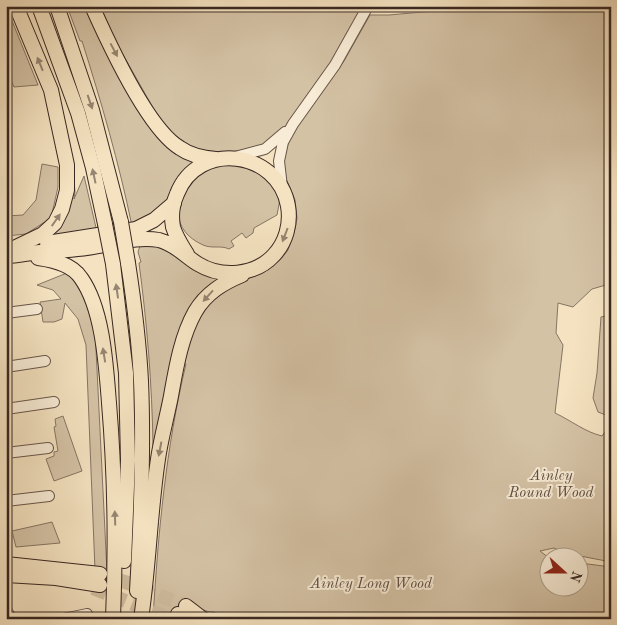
<svg xmlns="http://www.w3.org/2000/svg" width="617" height="625" viewBox="0 0 617 625" font-family="'Old Standard TT',serif">
	<style>
		.green { fill: #d4c2a5; stroke: #867564 }
		.lines { fill: none; stroke-linecap: round; stroke-linejoin: round }
		.highway-tunnel { stroke: #cfbda0; stroke-width: 14; stroke-dasharray: 14 7; stroke-linecap: butt }
		.minor-casing { stroke: #68564a; stroke-width: 12 }
		.highway-casing { stroke: #392822; stroke-width: 16 }
		.minor { stroke: #f8ecd6; stroke-width: 10 }
		.highway { stroke: #f4e2c0; stroke-width: 14 }
		.highway-bridge-casing { stroke: #392822; stroke-width: 16; stroke-linecap: butt }
		.highway-bridge { stroke: #f4e2c0; stroke-width: 14 }
		.oneway { fill: #968571 }
		.labels { text-anchor: middle; dominant-baseline: central; stroke-width: 4; stroke-linejoin: round; paint-order: stroke }
		.park-label { font-size: 15px; font-style: italic; fill: #604e43; stroke: #f8ecd6 }
	</style>
	<rect width="100%" height="100%" fill="#f4e2c0"/>
	<filter id="stains"><feTurbulence type="fractalNoise" baseFrequency=".004" numOctaves="4"/><feColorMatrix values="0 0 0 0 .2 0 0 0 0 .09 0 0 0 0 .02 0 0 0 .5 -.17"/></filter>
	<radialGradient id="worn" r=".72"><stop offset=".6" stop-color="#630" stop-opacity="0"/><stop offset="1" stop-color="#630" stop-opacity=".3"/></radialGradient>
	<g class="green">
		<polygon points="6,6 38,85 14,87 6,68"/>
		<path d="M 67,6 L 86,6 L 132,96 L 199,160 L 165,205 L 132,226 C 119,163 101,101 82,41 L 80,41 Z"/>
		<polygon points="100,6 363,6 340,48 321,78 287,125 279,135 255,151 209,154 189,149 155,116 152,106 117,44"/>
		<path d="M 448,6 L 611,6 L 611,307 L 609,307 L 609,295 L 606,285 L 592,289 L 573,307 L 558,303 L 556,333 L 563,345 L 555,413 C 572,421 585,432 602,436 L 611,424 L 611,562 L 565,553 L 554,548 L 540,551 L 549,558 L 550,588 L 580,588 L 580,563 L 611,567 L 611,605 L 609,619 L 223,619 L 214,612 C 203,613 189,600 178,609 L 178,619 L 153,619 C 158,534 166,447 186,364 L 184,362 L 188,341 L 207,301 L 242,281 L 263,273 L 280,260 L 288,250 L 295,229 L 297,218 L 295,200 L 285,176 L 284,158 L 290,137 L 344,61 L 370,15 L 389,15 L 445,10 Z"/>
		<polygon points="42,164 58,167 58,187 51,218 26,234 6,236 6,216 23,215 36,200"/>
		<path d="M 218,164 L 251,166 L 270,179 L 280,199 L 277,215 L 254,228 L 253,233 L 246,238 L 242,233 L 231,241 L 234,246 L 229,249 C 221,245 212,249 203,245 C 170,230 174,201 194,177 C 199,171 211,168 218,164 Z"/>
		<polygon points="73,168 75,192 74,199 84,176 97,232 44,236"/>
		<path d="M 157,244 L 220,278 L 207,290 L 156,444 L 153,445 C 152,384 147,323 139,263 L 141,262 L 138,252 L 140,246 Z"/>
		<path d="M 67,273 C 84,292 90,304 95,329 L 107,572 L 95,570 L 86,345 L 78,319 L 65,303 L 62,319 L 54,322 L 43,322 L 40,302 L 61,299 L 53,290 L 37,285 Z"/>
		<polygon points="611,315 611,417 598,412 593,398 597,373 601,317"/>
		<polygon points="63,416 82,471 54,481 46,459 54,456 54,452 58,451 54,427 56,426 55,419"/>
		<polygon points="52,522 60,543 16,547 12,531"/>
	</g>
	<g class="lines">
		<g class="highway-tunnel">
			<polyline points="100,574 134,585 186,606"/>
			<polyline points="93,588 171,619"/>
		</g>
		<g class="minor-casing">
			<g id="minor">
				<polyline points="235,157 265,149 285,132"/>
				<polyline points="282,187 279,161 283,142 293,124 335,65 368,6"/>
				<polyline points="6,313 37,309"/>
				<polyline points="6,367 45,361"/>
				<polyline points="6,409 54,402"/>
				<polyline points="6,453 48,448"/>
				<polyline points="6,501 49,496"/>
				<polyline points="6,609 11,619"/>
				<polyline points="63,619 87,614 89,619"/>
			</g>
		</g>
		<g class="highway-casing">
			<g id="highway">
				<polyline points="16,6 51,90 67,165 67,190 62,209 55,223 43,234 16,247"/>
				<polyline points="39,6 78,113 93,168 105,224"/>
				<polyline points="57,6 92,110 121,222"/>
				<path d="M 92,6 C 108,42 148,129 180,148 C 191,156 203,158 216,159"/>
				<polyline points="47,243 136,229 154,220 174,203"/>
				<path d="M 6,256 C 18,256 28,253 40,252 C 57,251 75,250 93,247 C 115,244 137,236 159,240 C 175,244 185,256 198,264 C 221,278 255,276 274,255 C 286,242 291,224 288,206 C 278,150 198,140 177,194 C 172,205 171,216 173,227 C 176,237 182,246 187,254"/>
				<path d="M 38,258 C 53,260 72,264 81,278 C 103,309 106,365 109,403 C 115,475 116,546 113,619"/>
				<path d="M 128,263 C 134,302 139,341 141,381 C 144,451 141,521 137,591"/>
				<polyline points="113,264 126,373 128,460 124,561"/>
				<polyline points="6,564 100,574"/>
				<polyline points="6,575 56,578 100,585"/>
				<polyline points="186,606 203,619"/>
				<polyline points="178,614 184,619"/>
				<path d="M 141,619 C 149,566 150,512 158,459 C 161,438 167,417 171,396 C 176,368 181,337 195,312 C 206,293 223,283 242,275"/>
			</g>
		</g>
		<use href="#minor" class="minor"/>
		<use href="#highway" class="highway"/>
		<g class="highway-bridge-casing">
			<g id="highway-bridge">
				<polyline points="121,222 128,263"/>
				<polyline points="105,224 113,264"/>
			</g>
		</g>
		<use href="#highway-bridge" class="highway-bridge"/>
	</g>
	<defs><path id="oneway-solid" d="M-6-.8H1V-3.2L6.5 0L1 3.2V.8H-6Z" transform="scale(1.25)"/></defs>
	<g class="oneway">
		<use href="#oneway-solid" transform="translate(114 50) rotate(62)"/>
		<use href="#oneway-solid" transform="translate(40 64) rotate(-112)"/>
		<use href="#oneway-solid" transform="translate(90 102) rotate(71)"/>
		<use href="#oneway-solid" transform="translate(94 176) rotate(-102)"/>
		<use href="#oneway-solid" transform="translate(56 220) rotate(-55)"/>
		<use href="#oneway-solid" transform="translate(285 235) rotate(111)"/>
		<use href="#oneway-solid" transform="translate(117 291) rotate(-98)"/>
		<use href="#oneway-solid" transform="translate(208 296) rotate(132)"/>
		<use href="#oneway-solid" transform="translate(104 355) rotate(-99)"/>
		<use href="#oneway-solid" transform="translate(160 449) rotate(101)"/>
		<use href="#oneway-solid" transform="translate(115 518) rotate(-92)"/>
	</g>
	<g class="labels">
		<g class="park-label">
			<text x="551" y="476">Ainley<tspan x="551" dy="17">Round Wood</tspan></text>
			<text x="371" y="584">Ainley Long Wood</text>
		</g>
	</g>
	<rect width="617" height="625" fill="none" stroke="#f4e2c0" stroke-width="25"/>
	<rect x="8" y="8" width="602" height="610" fill="none" stroke="#392822" stroke-width="2.5"/>
	<rect x="12" y="12" width="592" height="600" fill="none" stroke="#392822"/>
	<g transform="translate(564 572) rotate(111)"><circle r="24" fill="#f8ecd6" stroke="#ac9e8e"/>
	<path d="M0-4L9 19L0 12L-9 19Z" fill="#8f2418"/>
	<text y="-8" font-size="14" font-weight="bold" text-anchor="middle" fill="#392822">N</text>
	</g>
	<rect width="100%" height="100%" filter="url(#stains)"/>
	<rect width="100%" height="100%" fill="url(#worn)"/>
</svg>
